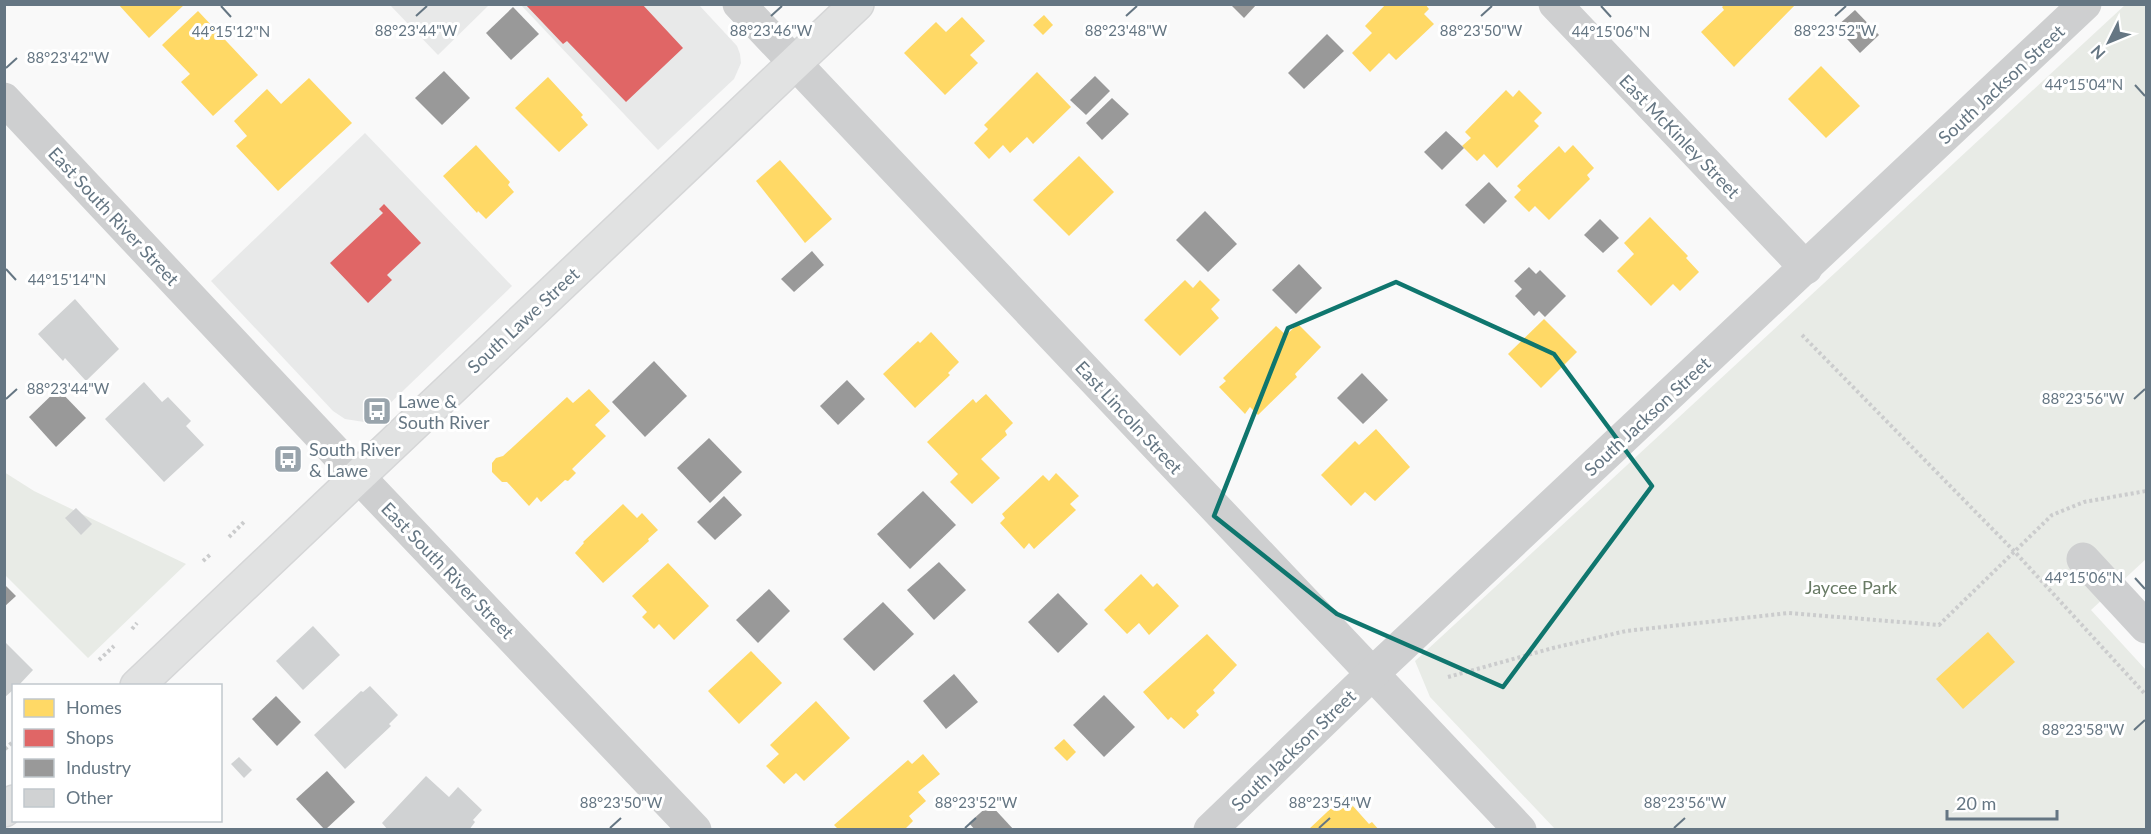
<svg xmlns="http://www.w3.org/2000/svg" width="2151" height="834" viewBox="0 0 2151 834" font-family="Lato,sans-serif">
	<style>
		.built { fill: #e8e9e9 }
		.green { fill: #e8ebe6 }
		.homes { fill: #ffd966 }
		.shops { fill: #e06666 }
		.industry { fill: #999 }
		.building { fill: #d0d2d3 }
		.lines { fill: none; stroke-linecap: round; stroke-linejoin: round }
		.secondary-casing { stroke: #d5d6d7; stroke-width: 36 }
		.path { stroke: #cbcccd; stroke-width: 4; stroke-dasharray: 3 3; stroke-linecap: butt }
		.minor { stroke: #cecfd0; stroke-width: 33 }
		.tertiary { stroke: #cecfd0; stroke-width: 33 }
		.secondary { stroke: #e1e2e2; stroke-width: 33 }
		.marked { fill: none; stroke: #0f766e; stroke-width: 4.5; stroke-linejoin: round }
		.ticks { fill: none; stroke: #657683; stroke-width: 2 }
		.labels { text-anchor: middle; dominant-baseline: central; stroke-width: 6; stroke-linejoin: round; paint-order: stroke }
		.street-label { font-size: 18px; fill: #657683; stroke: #fff }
		.poi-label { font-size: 18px; fill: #657683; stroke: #fff; text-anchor: start }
		.park-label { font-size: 18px; fill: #687a64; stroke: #fff }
		.ticks-label { font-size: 15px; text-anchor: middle; fill: #657683; stroke: #fff; stroke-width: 6; stroke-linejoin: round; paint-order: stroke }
	</style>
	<rect width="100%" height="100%" fill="#f9f9f9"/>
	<g class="built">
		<polygon points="390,5 489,5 438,55"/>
		<polygon points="521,5 699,5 737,46 740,54 741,63 734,79 658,150"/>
		<polygon points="365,133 512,286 381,412 372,419 364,422 345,419 333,411 211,281"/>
	</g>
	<g class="green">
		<polygon points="2125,5 2146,5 2146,559 2091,610 2146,670 2146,829 1555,829 1430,697 1415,661"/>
		<polygon points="4,472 34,491 186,564 88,658 5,575"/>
	</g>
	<g class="homes">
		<polygon points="118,4 185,4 149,38"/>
		<polygon points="1386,4 1425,4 1429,9 1424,14 1434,24 1396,60 1389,53 1370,72 1352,53 1372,33 1365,26"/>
		<polygon points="1725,4 1796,4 1734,67 1701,32 1724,10 1722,7"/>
		<polygon points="198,11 258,75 213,116 181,82 190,74 162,45"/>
		<polygon points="1044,15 1053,25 1043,35 1033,25"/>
		<polygon points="962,17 985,41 970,55 978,63 945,95 904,53 936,22 946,32"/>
		<polygon points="1821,66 1860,106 1826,138 1788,99"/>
		<polygon points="1037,72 1071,107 1033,144 1027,137 1010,153 1003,145 989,159 974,143 988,129 984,125"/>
		<polygon points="548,77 583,115 581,117 588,125 559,152 515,108"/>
		<polygon points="309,78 352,123 278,191 236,146 247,136 234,121 267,89 281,104"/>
		<polygon points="1506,90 1513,97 1519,90 1542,113 1534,121 1539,126 1497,168 1484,154 1477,161 1462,146 1471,138 1465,132"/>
		<polygon points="476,145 510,182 508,185 514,192 486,219 478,211 477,213 443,176"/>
		<polygon points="1573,145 1594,168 1587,175 1590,179 1549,220 1535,206 1529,212 1514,197 1521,190 1517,186 1559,146 1565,153"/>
		<polygon points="1079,156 1114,192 1069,236 1033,200"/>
		<polygon points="780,160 832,219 805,243 756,181"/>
		<polygon points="1650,217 1688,256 1686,258 1699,272 1680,291 1673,284 1651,306 1617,271 1634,254 1624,243"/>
		<polygon points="1185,280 1193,288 1200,280 1220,300 1211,309 1219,318 1180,356 1144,320"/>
		<polygon points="1544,319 1577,352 1541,388 1508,354"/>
		<polygon points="1298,324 1321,347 1295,374 1297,377 1258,415 1250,407 1245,414 1219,387 1226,381 1223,378 1276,326 1286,335"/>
		<polygon points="931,332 959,362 948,373 950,375 915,408 883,374 918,341 920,343"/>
		<polygon points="589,389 610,411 595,425 606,436 572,469 576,473 568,481 565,480 541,502 537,497 529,506 507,482 502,482 492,472 492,463 496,458 503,456 567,397 573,403"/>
		<polygon points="986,394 1013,423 1005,431 1007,435 981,459 1000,478 972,504 950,482 958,474 927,442 973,399 976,403"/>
		<polygon points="1376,429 1410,467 1375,501 1365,492 1351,506 1321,475 1355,441 1359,445"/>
		<polygon points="1056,473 1079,496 1070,504 1076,510 1034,549 1029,543 1024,549 1000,523 1005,518 1002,514 1043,475 1049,481"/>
		<polygon points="623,504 637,518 642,513 658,530 648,539 649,541 603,583 575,553 584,543 583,542"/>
		<polygon points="668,563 709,606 674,640 659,624 654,629 642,617 647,612 632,596"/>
		<polygon points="1141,574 1153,587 1157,583 1179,606 1149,635 1139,623 1127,634 1104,610"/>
		<polygon points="1988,632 2015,662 1963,709 1936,679"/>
		<polygon points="1207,634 1237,665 1213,690 1215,693 1196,711 1199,715 1184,729 1171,717 1168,720 1143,692"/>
		<polygon points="751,651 782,683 739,724 708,691"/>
		<polygon points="816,701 850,738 804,781 796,773 784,784 766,766 779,754 770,745"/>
		<polygon points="1064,739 1076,752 1067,761 1054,748"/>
		<polygon points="923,754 940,774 918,792 926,801 909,816 913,821 904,830 839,830 834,825 908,760 912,764"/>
		<polygon points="1344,796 1369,824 1372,822 1379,830 1308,830"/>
	</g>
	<g class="shops">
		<polygon points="525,4 642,4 683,48 626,102 567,41 563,44"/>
		<polygon points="384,204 421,243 387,275 392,280 368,303 330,263 383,213 379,209"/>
	</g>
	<g class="industry">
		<polygon points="1230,4 1257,4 1244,18"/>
		<polygon points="513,7 539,34 511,60 486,33"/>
		<polygon points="1855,10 1879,35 1860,53 1836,27"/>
		<polygon points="1327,34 1344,51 1304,89 1288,73"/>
		<polygon points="444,71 470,98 442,125 415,98"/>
		<polygon points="1095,76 1110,91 1086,115 1070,100"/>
		<polygon points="1112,98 1129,114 1102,140 1086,123"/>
		<polygon points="1446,131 1464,148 1442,170 1424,152"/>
		<polygon points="1489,182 1507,201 1484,224 1465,205"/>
		<polygon points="1205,211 1237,244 1208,272 1176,240"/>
		<polygon points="1600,219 1619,238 1603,253 1584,235"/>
		<polygon points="812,251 824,265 794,292 781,279"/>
		<polygon points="1299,264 1322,288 1296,314 1272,290"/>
		<polygon points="1529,267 1536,274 1540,270 1566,296 1545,317 1539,311 1534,316 1515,296 1522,289 1514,281"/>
		<polygon points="654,361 687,396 645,437 612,402"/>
		<polygon points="1362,373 1388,400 1363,424 1337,398"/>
		<polygon points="847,380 865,399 838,425 820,406"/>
		<polygon points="58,389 86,418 56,447 29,417"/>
		<polygon points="709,438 742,472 710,503 677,468"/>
		<polygon points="923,491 956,525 910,569 877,534"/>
		<polygon points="724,496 742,515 715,540 697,522"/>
		<polygon points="939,562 966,590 934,620 907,590"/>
		<polygon points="4,584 16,596 4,607"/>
		<polygon points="769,589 790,611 758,643 736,620"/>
		<polygon points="1058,593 1088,624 1058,653 1028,622"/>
		<polygon points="883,602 914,634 874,671 843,639"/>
		<polygon points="954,674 978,702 946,729 923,701"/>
		<polygon points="1104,695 1135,727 1104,757 1073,725"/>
		<polygon points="276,696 301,722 277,746 252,719"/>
		<polygon points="327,771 355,802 325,830 296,799"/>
		<polygon points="990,804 1014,830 975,830 969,823"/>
	</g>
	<g class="building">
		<polygon points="75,299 119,349 86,381 65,358 63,361 38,334"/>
		<polygon points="144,382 162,402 168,397 191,421 186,426 204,445 164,482 105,419"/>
		<polygon points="76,508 92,524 81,535 65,518"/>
		<polygon points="313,626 340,655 303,690 276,661"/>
		<polygon points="4,641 33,670 18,686 14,686 14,689 4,698"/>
		<polygon points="370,686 398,715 389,724 391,726 345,769 314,735 361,691 363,692"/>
		<polygon points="239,757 252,770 244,778 231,764"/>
		<polygon points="426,776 449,797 458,787 482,810 473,820 475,822 469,830 388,830 382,823"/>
	</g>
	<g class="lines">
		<g class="secondary-casing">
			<g id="secondary">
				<polyline points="137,686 857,4"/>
				<polyline points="4,810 14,802"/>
			</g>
		</g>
		<g class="path">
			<polyline points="1802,335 2015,552 2146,695"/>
			<polyline points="229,537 244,522"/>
			<polyline points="203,561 212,553"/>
			<polyline points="132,629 137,623"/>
			<polyline points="99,660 114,646"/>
			<polyline points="1448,677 1553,648 1626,631 1762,616 1788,613 1939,625 2052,515 2084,502 2146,491"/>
			<polyline points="5,749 14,741"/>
		</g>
		<g class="minor">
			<polyline points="739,4 1520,830"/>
			<polyline points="1555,4 1806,268"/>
			<polyline points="2083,559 2146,627"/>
			<polyline points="1210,830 1372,674 2085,4"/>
		</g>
		<polyline class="tertiary" points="4,99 358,476 695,830"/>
		<use href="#secondary" class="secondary"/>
	</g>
	<path class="marked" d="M 1396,282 L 1554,354 L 1652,486 L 1503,687 L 1337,614 L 1214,516 L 1288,328 Z"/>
	<path class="ticks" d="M 221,6 L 231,17M 1601,6 L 1611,17M 416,16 L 427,6M 771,16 L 782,6M 1126,16 L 1137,6M 1481,16 L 1492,6M 1835,16 L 1846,6M 6,68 L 17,58M 2135,85 L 2145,96M 6,269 L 16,280M 6,399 L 17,389M 2134,399 L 2145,389M 2135,578 L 2145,589M 2134,730 L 2145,720M 610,828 L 621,818M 965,828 L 976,818M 1319,828 L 1330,818M 1674,828 L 1685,818"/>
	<defs>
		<g id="bus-square" transform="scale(1.5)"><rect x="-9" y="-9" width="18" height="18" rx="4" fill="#99a4ac" stroke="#fff"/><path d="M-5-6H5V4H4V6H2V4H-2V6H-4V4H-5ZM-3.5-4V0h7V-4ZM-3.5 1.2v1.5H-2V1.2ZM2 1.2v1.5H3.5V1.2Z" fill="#fff"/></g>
	</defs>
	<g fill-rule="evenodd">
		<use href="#bus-square" x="377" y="411"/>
		<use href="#bus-square" x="288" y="459"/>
	</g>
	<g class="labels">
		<g class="street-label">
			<text transform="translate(2001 84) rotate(-43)">South Jackson Street</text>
			<text transform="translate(1680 136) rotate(46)">East McKinley Street</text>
			<text transform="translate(114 216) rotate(47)">East South River Street</text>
			<text transform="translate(523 320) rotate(-43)">South Lawe Street</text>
			<text transform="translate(1647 416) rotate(-43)">South Jackson Street</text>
			<text transform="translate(1129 417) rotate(47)">East Lincoln Street</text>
			<text transform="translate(448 570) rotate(46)">East South River Street</text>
			<text transform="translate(1293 750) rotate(-44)">South Jackson Street</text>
		</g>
		<g class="poi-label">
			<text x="398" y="401">Lawe &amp;<tspan x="398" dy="21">South River</tspan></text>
			<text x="309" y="449">South River<tspan x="309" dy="21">&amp; Lawe</tspan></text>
		</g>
		<g class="park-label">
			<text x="1851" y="587">Jaycee Park</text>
		</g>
	</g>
	<g class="ticks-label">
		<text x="416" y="36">88°23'44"W</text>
		<text x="771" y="36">88°23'46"W</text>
		<text x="1126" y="36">88°23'48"W</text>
		<text x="1481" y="36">88°23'50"W</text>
		<text x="1835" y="36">88°23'52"W</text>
		<text x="231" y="37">44°15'12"N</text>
		<text x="1611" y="37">44°15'06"N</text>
		<text x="68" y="63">88°23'42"W</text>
		<text x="2084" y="90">44°15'04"N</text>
		<text x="67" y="285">44°15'14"N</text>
		<text x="68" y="394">88°23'44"W</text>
		<text x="2083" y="404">88°23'56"W</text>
		<text x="2084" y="583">44°15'06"N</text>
		<text x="2083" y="735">88°23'58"W</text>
		<text x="621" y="808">88°23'50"W</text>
		<text x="976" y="808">88°23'52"W</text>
		<text x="1330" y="808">88°23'54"W</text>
		<text x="1685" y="808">88°23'56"W</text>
	</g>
	<rect width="2151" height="834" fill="none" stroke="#657683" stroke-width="12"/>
	<rect x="12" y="684" width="210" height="138" fill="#ffffff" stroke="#c1c8cd" stroke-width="1.5"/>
	<rect x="24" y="699" width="30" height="18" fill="#ffd966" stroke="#c1c8cd" stroke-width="1.5"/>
	<text x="66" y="714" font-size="18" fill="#657683">Homes</text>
	<rect x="24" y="729" width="30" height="18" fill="#e06666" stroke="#c1c8cd" stroke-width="1.5"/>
	<text x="66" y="744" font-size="18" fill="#657683">Shops</text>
	<rect x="24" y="759" width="30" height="18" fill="#999999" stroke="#c1c8cd" stroke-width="1.5"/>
	<text x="66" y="774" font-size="18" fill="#657683">Industry</text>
	<rect x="24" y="789" width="30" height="18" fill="#d0d2d3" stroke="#c1c8cd" stroke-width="1.5"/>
	<text x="66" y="804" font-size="18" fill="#657683">Other</text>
	<g transform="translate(2109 42) rotate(227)" stroke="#ffffff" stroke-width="4.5" paint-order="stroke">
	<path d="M0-4.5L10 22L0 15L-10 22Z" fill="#657683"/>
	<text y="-9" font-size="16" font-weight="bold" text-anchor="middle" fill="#657683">N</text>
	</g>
	<path d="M1947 810v9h110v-9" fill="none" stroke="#657683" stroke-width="3"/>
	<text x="1956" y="810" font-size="18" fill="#657683" stroke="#ffffff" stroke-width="4.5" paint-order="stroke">20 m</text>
</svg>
